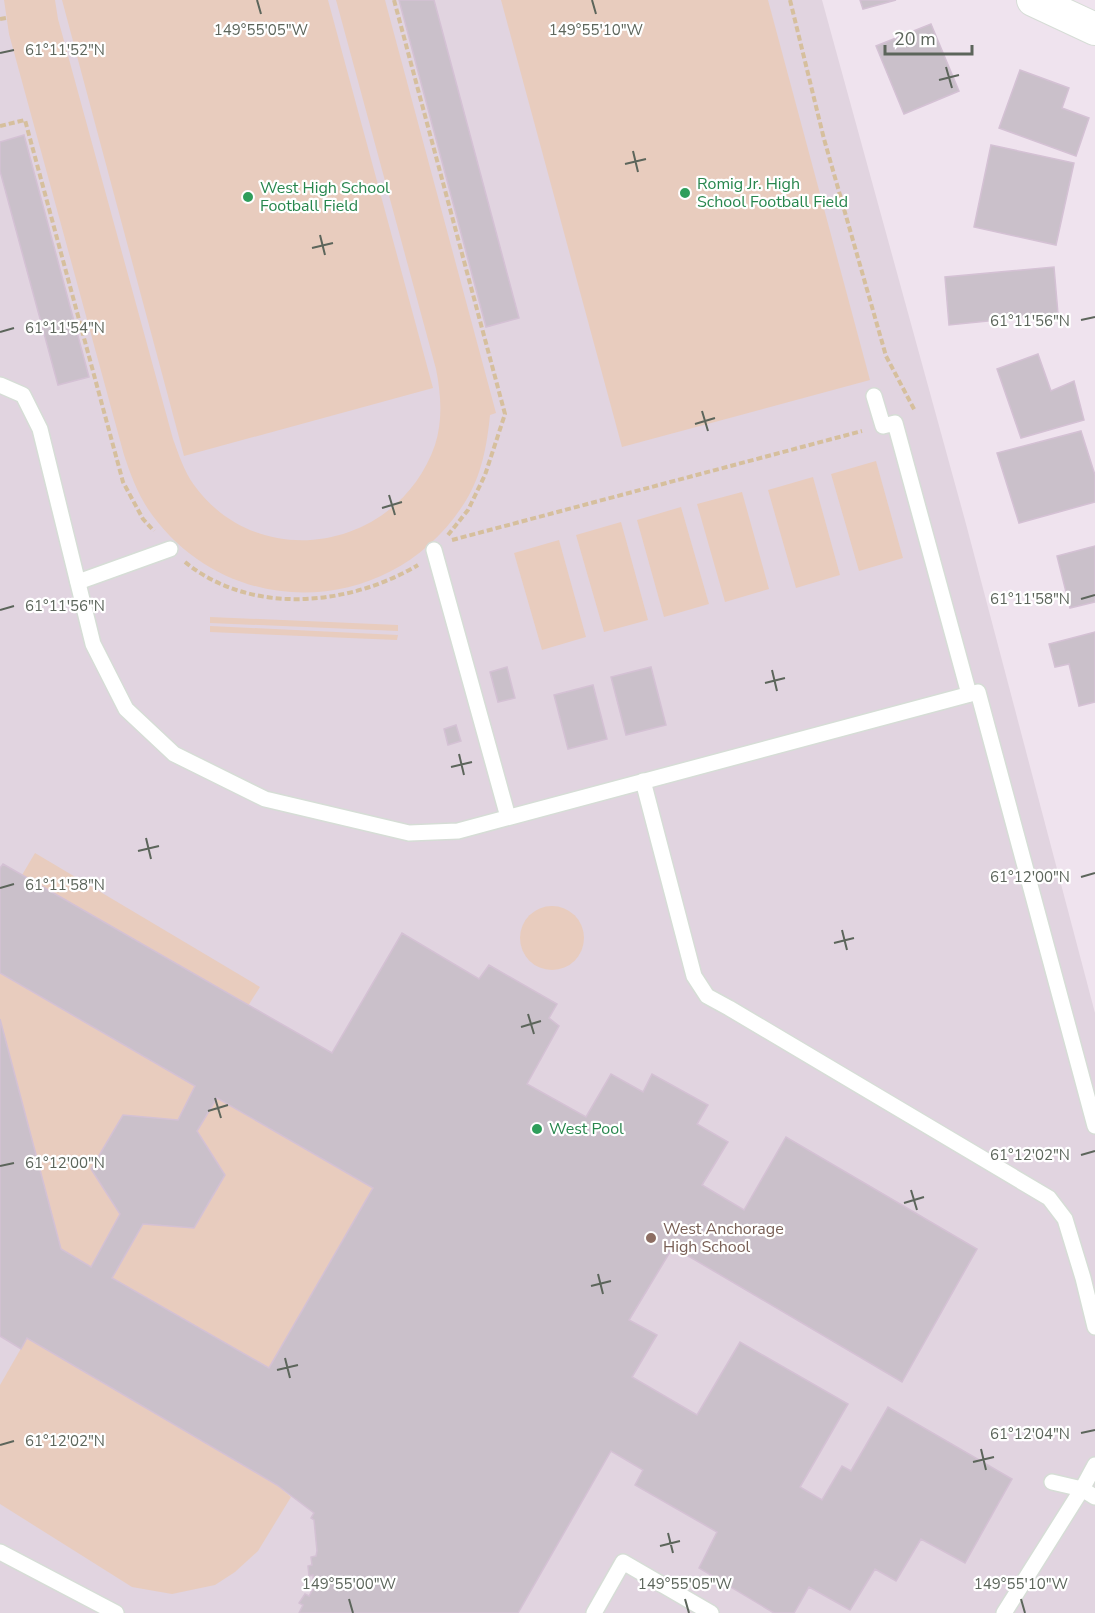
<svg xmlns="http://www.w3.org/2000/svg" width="1095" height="1613" viewBox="0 0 1095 1613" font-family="'Nunito Sans',sans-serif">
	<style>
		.education { fill: #e1d4e0 }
		.green { fill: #e8ccbe }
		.building { fill: #cac0ca; stroke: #d4c1d4; stroke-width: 1.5; fill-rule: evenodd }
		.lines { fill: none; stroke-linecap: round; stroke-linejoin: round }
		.service-casing { stroke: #d6ddd6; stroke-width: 18 }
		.minor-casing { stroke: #d6ddd6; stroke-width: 34 }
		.path { stroke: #d6bf9d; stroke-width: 4; stroke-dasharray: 6 3; stroke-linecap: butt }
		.service { stroke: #fff; stroke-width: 15 }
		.minor { stroke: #fff; stroke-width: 32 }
		.ticks { fill: none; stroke: #5c655b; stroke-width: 2 }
		.leisure-dot { fill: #2e9e5b; stroke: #fff; stroke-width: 2 }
		.education-dot { fill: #8d6e63; stroke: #fff; stroke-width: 2 }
		.labels { text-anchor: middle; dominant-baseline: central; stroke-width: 4.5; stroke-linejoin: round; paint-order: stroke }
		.leisure-label { font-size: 16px; fill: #27864d; stroke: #fff; text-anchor: start }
		.education-label { font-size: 16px; fill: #785e54; stroke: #fff; text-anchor: start }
		.ticks-label { font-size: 15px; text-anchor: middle; fill: #5c655b; stroke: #fff; stroke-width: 4.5; stroke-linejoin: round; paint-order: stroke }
	</style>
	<rect width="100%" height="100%" fill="#efe3ee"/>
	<polygon class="education" points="0,0 822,0 966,524 1095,1013 1095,1613 0,1613"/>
	<g class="green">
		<path d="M 4,0 L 55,0 L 58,19 L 173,439 C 179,455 184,471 194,485 C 260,576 399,549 435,445 C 443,420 441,394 436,369 L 336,0 L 385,0 L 496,413 L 490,415 C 487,445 482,475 465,502 C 392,619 226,624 148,509 C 137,492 130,473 124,455 L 9,34 Z"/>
		<polygon points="62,0 328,0 433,388 184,456"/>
		<polygon points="501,0 768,0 870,380 622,447"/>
		<polygon points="876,461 903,558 859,571 831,474"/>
		<polygon points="813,477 840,575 796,588 768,490"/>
		<polygon points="742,492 769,589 725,602 697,504"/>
		<polygon points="681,507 709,604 664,617 637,520"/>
		<polygon points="621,522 648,620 604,632 576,535"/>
		<polygon points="559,540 586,637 542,650 514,553"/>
		<polygon points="210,617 398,625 398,631 210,623"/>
		<polygon points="210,626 398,635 397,640 210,632"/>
		<polygon points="35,853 260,987 248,1006 22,875"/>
		<circle cx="552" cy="938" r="32"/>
		<polygon points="0,973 195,1086 178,1120 123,1116 120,1214 91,1267 61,1249 0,1019"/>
		<polygon points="217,1098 373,1188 269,1368 112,1278 143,1224 194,1228 225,1175 197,1131"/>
		<polygon points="27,1338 277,1485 291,1497 258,1551 235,1572 215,1585 172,1594 132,1587 0,1504 0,1385"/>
	</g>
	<g class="building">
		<polygon points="399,0 434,0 519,318 486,327"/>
		<polygon points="860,0 896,0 863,9"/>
		<polygon points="931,24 959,91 904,114 876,46"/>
		<polygon points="1020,70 1069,88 1062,108 1089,118 1076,156 999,128"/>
		<polygon points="24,135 89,377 58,385 0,171 0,142"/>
		<polygon points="991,145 1074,163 1056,245 974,227"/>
		<polygon points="1054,267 1058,314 949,325 945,277"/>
		<polygon points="1038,354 1051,391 1074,381 1084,420 1021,438 997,369"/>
		<polygon points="1081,431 1095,475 1095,502 1019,523 997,453"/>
		<polygon points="1095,546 1095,602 1070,608 1057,556"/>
		<polygon points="1095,632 1095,702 1079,706 1069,664 1055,667 1049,644"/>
		<polygon points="507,667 515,698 498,702 490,672"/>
		<polygon points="651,667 666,725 626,735 611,677"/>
		<polygon points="593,685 607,739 568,749 554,695"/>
		<polygon points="456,725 461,741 448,745 444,729"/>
		<path d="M 3,864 L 332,1053 L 402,933 L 479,979 L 489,965 L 557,1004 L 549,1018 L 559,1026 L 527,1084 L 586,1117 L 611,1074 L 643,1092 L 652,1074 L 708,1105 L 697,1124 L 728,1142 L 702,1185 L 744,1210 L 786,1137 L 977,1249 L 902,1382 L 673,1247 L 629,1320 L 657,1335 L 632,1377 L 697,1415 L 740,1342 L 848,1404 L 800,1487 L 822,1500 L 842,1466 L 851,1471 L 888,1407 L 1012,1479 L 965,1563 L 921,1539 L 896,1581 L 875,1569 L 850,1610 L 809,1587 L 794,1613 L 774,1613 L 699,1568 L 717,1532 L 635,1485 L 643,1470 L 611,1451 L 518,1613 L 299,1613 L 303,1605 L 299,1603 L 305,1594 L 309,1596 L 314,1587 L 313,1575 L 309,1576 L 308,1566 L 312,1565 L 311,1557 L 316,1556 L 317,1551 L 314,1520 L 311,1518 L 314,1513 L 277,1485 L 27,1338 L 21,1349 L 0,1336 L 0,1019 L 61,1249 L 91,1267 L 120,1214 L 91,1169 L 123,1115 L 178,1120 L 195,1086 L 0,973 L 0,868 ZM 217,1098 L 373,1188 L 269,1368 L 112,1278 L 143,1224 L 194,1228 L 225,1175 L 197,1131 Z"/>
	</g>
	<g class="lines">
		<g class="service-casing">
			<g id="service">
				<polyline points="0,385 23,395 40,429 93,644 126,709 174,754 265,799 409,833 458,831 978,692 1095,1126"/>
				<polyline points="874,396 883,426 895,423 969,694"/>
				<polyline points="434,550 508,817"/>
				<polyline points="78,582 170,549"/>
				<polyline points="643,781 694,976 707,996 729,1008 1049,1198 1065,1219 1083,1278 1095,1327"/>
				<polyline points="1052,1482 1082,1489 1095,1497"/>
				<polyline points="0,1552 116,1613"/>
				<polyline points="594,1613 623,1562 711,1613"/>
				<polyline points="1004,1613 1082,1489 1095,1465"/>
			</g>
		</g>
		<g class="minor-casing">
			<polyline id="minor" points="1033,0 1095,29"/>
		</g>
		<g class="path">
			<polyline points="394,0 505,414 485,475 468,510 448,535"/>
			<polyline points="790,0 824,139 886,356 915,411"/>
			<polyline points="0,19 6,18"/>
			<polyline points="0,126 25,120 123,482 143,519 154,531"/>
			<polyline points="452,540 862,431"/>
			<path d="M 185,562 C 251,616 349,606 418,565"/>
		</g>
		<use href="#service" class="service"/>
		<use href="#minor" class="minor"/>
	</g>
	<path class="ticks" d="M 257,0 L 261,14M 592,0 L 596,14M 0,53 L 14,50M 946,67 L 952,88M 939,80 L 959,75M 633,151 L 638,172M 625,164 L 646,159M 320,235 L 325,255M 312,248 L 333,243M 1081,320 L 1095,317M 0,332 L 14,328M 702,411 L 708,431M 695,424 L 715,418M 389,495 L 395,515M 382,508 L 402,502M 1081,599 L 1095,595M 0,610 L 14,606M 772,670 L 777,691M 765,683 L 785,678M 459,754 L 464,775M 451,767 L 472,762M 146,838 L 151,859M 138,851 L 159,846M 1081,877 L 1095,873M 0,888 L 14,884M 842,930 L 847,950M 834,943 L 854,938M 528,1014 L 534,1034M 521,1027 L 541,1021M 215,1098 L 221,1118M 208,1111 L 228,1105M 1081,1155 L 1095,1151M 0,1166 L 14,1163M 911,1190 L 917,1210M 904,1203 L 924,1197M 598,1274 L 603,1294M 591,1286 L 611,1281M 285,1358 L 290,1378M 277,1370 L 298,1365M 1081,1433 L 1095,1430M 0,1445 L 14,1441M 981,1449 L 986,1470M 973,1462 L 994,1457M 668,1533 L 673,1553M 660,1546 L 680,1541M 349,1599 L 353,1613M 685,1599 L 689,1613M 1021,1599 L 1025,1613"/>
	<g class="leisure-dot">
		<circle cx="685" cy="193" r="6"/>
		<circle cx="248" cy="197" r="6"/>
		<circle cx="537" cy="1129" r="6"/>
	</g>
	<circle class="education-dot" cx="651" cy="1238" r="6"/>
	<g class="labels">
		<g class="leisure-label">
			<text x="697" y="184">Romig Jr. High<tspan x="697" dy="18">School Football Field</tspan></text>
			<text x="260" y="188">West High School<tspan x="260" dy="18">Football Field</tspan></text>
			<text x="549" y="1129">West Pool</text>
		</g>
		<g class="education-label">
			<text x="663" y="1229">West Anchorage<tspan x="663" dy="18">High School</tspan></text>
		</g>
	</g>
	<g class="ticks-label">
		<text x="261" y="35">149°55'05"W</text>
		<text x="596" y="35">149°55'10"W</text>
		<text x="65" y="55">61°11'52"N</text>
		<text x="1030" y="326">61°11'56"N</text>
		<text x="65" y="333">61°11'54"N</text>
		<text x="1030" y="604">61°11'58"N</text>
		<text x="65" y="611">61°11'56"N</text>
		<text x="1030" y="882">61°12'00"N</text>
		<text x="65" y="890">61°11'58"N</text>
		<text x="1030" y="1160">61°12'02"N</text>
		<text x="65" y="1168">61°12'00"N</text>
		<text x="1030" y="1439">61°12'04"N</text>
		<text x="65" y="1446">61°12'02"N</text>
		<text x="349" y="1589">149°55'00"W</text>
		<text x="685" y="1589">149°55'05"W</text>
		<text x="1021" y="1589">149°55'10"W</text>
	</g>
	<path d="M885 45v9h87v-9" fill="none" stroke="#5c655b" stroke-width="3"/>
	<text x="894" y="45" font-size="18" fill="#5c655b" stroke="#ffffff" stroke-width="4.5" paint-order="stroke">20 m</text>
</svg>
